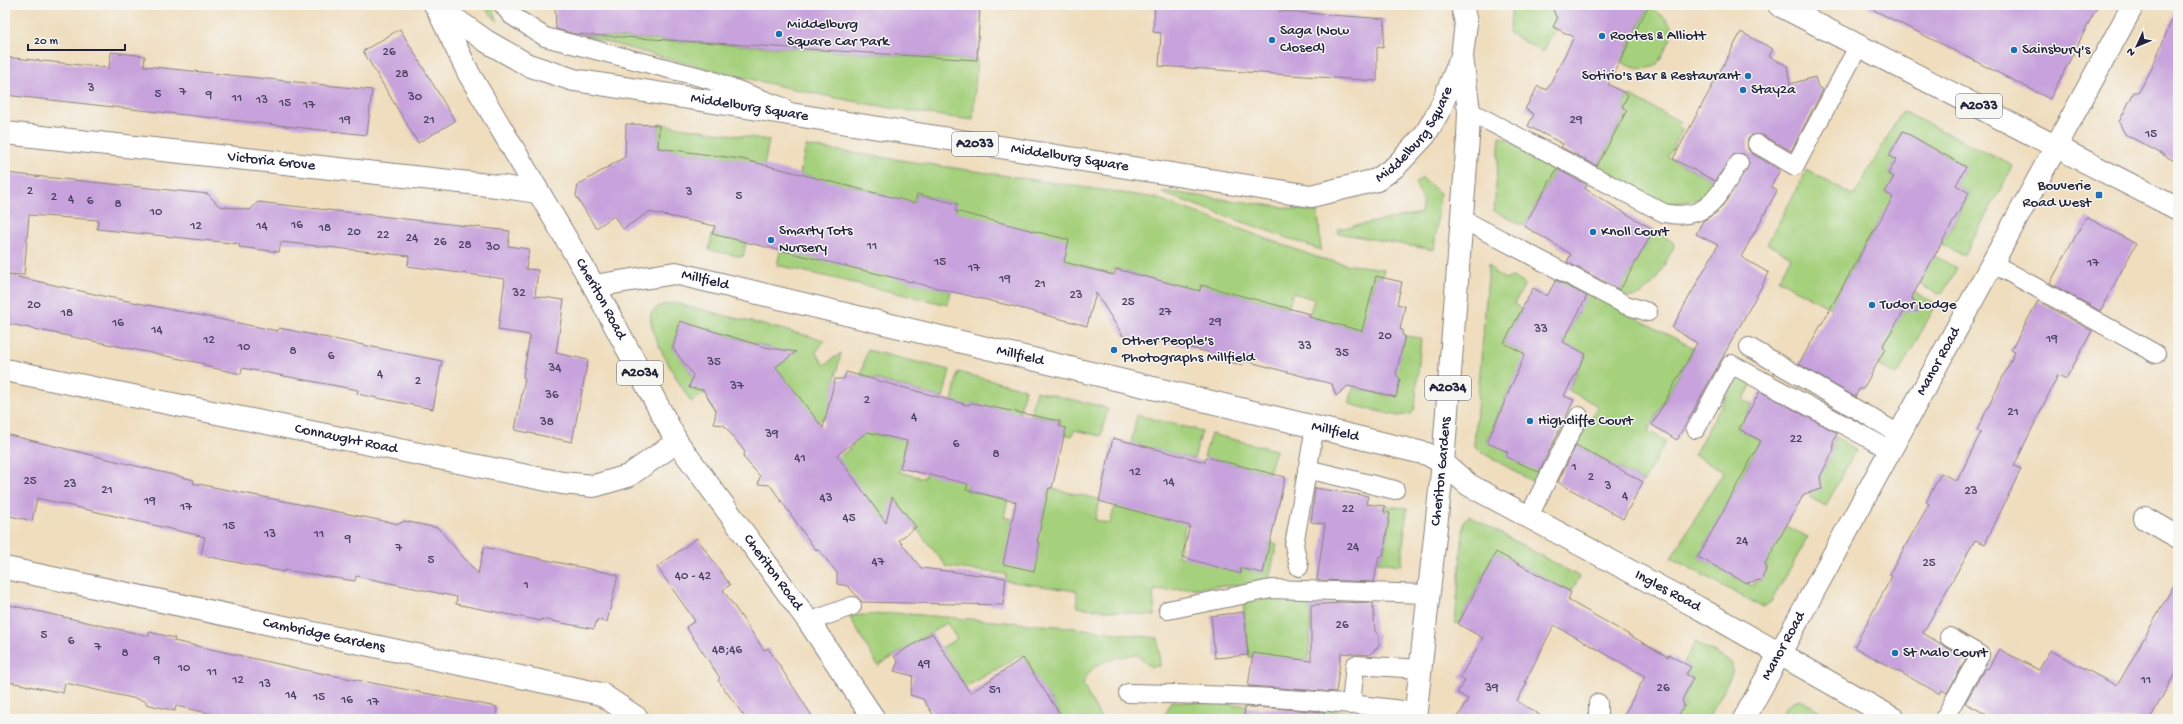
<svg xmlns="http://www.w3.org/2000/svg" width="2183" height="724" viewBox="0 0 2183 724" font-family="'Gochi Hand',sans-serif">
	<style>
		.green { fill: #a5d07c; stroke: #64795c; fill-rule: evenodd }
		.building { fill: #c7a2dc }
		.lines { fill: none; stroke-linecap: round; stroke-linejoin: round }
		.service-casing { stroke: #88807c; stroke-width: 20 }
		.minor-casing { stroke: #88807c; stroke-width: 24 }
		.primary-casing { stroke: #88807c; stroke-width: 24 }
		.service { stroke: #fff; stroke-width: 18 }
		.minor { stroke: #fff; stroke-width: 22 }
		.primary { stroke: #fff; stroke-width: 22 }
		.poi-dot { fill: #1f6fb2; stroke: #f6f6f2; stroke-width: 1.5 }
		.labels { text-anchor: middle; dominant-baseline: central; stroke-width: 3; stroke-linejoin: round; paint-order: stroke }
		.number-label { font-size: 13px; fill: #4b4263 }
		.shield { fill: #f6f6f2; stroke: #626272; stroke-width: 1 }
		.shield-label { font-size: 14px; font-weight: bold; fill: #22223b }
		.poi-label { font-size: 15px; fill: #22223b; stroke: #f6f6f2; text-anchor: start }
		.street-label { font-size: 15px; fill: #22223b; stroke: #f6f6f2 }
	</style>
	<rect width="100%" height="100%" fill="#f6f6f2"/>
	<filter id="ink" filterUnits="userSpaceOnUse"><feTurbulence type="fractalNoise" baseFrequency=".025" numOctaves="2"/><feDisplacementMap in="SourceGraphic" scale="8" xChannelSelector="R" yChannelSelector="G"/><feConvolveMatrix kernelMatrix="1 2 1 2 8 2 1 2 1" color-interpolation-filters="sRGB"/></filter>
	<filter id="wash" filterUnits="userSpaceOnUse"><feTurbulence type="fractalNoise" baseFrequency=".012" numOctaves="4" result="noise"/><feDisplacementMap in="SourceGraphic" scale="16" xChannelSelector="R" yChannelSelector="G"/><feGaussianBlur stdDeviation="0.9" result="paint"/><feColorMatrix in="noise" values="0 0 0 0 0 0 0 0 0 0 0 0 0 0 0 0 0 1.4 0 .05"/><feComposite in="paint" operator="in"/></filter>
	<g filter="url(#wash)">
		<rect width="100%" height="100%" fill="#efddbd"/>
		<g class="green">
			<polygon points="482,5 491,5 498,22"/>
			<polygon points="1512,5 1562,5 1559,6 1555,14 1557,19 1553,27 1556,28 1543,52 1509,33"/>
			<path d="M 1648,7 C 1685,26 1672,37 1656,66 C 1640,71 1635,69 1621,62 Z"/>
			<path d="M 581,35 L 977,60 L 973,120 C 840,104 710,71 581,35 Z"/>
			<polygon points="1628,95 1681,122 1678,127 1683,129 1668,157 1713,180 1702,198 1668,206 1595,171 1627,110 1622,107"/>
			<path d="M 1902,111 L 2013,166 L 1964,256 L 1883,213 L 1830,308 L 1778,280 L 1791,257 L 1767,244 L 1807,170 L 1854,196 ZM 1903,131 L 1966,167 L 1956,185 L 1969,193 L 1946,238 L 1918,222 L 1923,213 L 1886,193 L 1894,177 L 1888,174 L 1896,160 L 1889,156 Z"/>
			<polygon points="659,124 769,140 764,166 730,158 658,148"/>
			<polygon points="1500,136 1558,165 1524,226 1494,211"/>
			<polygon points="806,146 1156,198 1319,258 1345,264 1384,269 1382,277 1376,276 1371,293 1367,333 1309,317 1314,299 1293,293 1288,308 1199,285 1197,291 1116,269 1113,269 1112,274 1064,262 948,241 957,204 917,194 909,230 878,222 886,196 848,185 841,212 816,178 800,174"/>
			<polygon points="1422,178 1440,193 1434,250 1338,233 1338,229 1421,213 1423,201 1415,183"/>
			<polygon points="1163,191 1318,212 1321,250 1162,193"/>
			<path d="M 1654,230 L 1673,242 L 1674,247 C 1665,262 1651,296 1633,297 C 1628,298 1622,295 1618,293 Z"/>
			<polygon points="712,234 746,242 743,257 709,250"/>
			<polygon points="782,244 951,291 948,305 777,265"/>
			<polygon points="1931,254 1957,268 1943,293 1938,294 1915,282 1922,279 1927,270 1925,265"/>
			<polygon points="1489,264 1495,273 1505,279 1513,277 1525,284 1514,304 1522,309 1504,343 1541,362 1536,397 1511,386 1487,442 1544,468 1537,484 1481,452 1474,445"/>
			<polygon points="1558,278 1694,348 1648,431 1666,441 1643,482 1576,445 1598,406 1568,390 1586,354 1563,342 1579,312 1549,296"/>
			<polygon points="1914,292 1933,302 1935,307 1898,374 1893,374 1874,363 1880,359 1885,349 1882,342 1904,311 1910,311 1914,302 1912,296"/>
			<path d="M 674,303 L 825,340 L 816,352 L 824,365 L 841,353 L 832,393 L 838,395 L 868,432 L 907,441 L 899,472 L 924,478 L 925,474 L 971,469 L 966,490 L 1008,500 L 1004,517 L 1040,526 L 1049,488 L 1099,499 L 1095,520 L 1110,524 L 1117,498 L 1189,511 L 1178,556 L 1182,557 L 1232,529 L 1244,569 L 1263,573 L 1270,542 L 1277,544 L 1268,583 L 1153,591 L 1155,616 L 1077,607 L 1077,591 L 1006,581 L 1006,574 L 947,567 L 915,527 L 880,532 L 828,465 L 853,446 L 828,414 L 809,428 L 757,381 L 784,361 L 774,349 L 680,322 L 673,348 L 705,392 L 691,402 C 680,384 646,332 651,313 C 658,305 664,304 674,303 Z"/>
			<polygon points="1405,336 1421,338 1415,408 1411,414 1398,416 1349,404 1353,388 1390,396 1397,392 1399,379 1395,373"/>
			<polygon points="867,350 950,370 943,398 861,375"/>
			<polygon points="958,372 1025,389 1018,419 983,410 981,405 972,403 968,406 952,402"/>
			<polygon points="1738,375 1753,382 1743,400 1752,405 1739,429 1761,441 1698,557 1753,586 1756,581 1761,580 1766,570 1765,564 1781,523 1808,537 1771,602 1762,607 1671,558 1724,471 1694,455"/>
			<polygon points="1036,391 1108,408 1101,436 1074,430 1072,436 1057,433 1060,421 1030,414"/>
			<polygon points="1137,415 1202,431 1194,459 1131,443"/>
			<polygon points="1211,434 1276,450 1269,473 1204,457"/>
			<polygon points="1836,437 1856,449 1826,506 1809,497 1821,482 1820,477 1834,449 1833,443"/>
			<polygon points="1385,506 1407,508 1401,565 1378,562 1379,556 1383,556 1390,513 1384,512"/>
			<polygon points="1469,516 1580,577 1571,592 1496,552 1458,624 1455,623 1464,520"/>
			<polygon points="1256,598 1311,599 1309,660 1287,658 1249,657 1243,602"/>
			<path d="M 896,613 L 1067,627 L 1158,638 L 1160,666 L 1151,667 L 1136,654 C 1114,659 1090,660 1083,685 L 1101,719 L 1063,719 L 1045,691 L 1002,719 L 1036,678 L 1021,655 L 966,687 L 941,648 L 957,639 L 947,623 L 878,666 L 849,616 Z"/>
			<polygon points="1696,642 1732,663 1733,673 1708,719 1672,719 1684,706 1682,700 1693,678 1686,674 1690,667 1684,663"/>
			<path d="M 1799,699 L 1832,718 L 1831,719 L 1779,719 C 1784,710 1788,702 1799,699 Z"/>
			<polygon points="1171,701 1246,705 1244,719 1163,719"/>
			<polygon points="1325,709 1385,716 1385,719 1324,719"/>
		</g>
		<g id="blocks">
			<g class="building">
				<polygon points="555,5 980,5 977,60 575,34 556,29"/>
				<polygon points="1155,5 1279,5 1279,11 1385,19 1383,48 1377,47 1377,81 1159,66 1161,33 1153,32"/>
				<polygon points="1551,5 1649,5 1608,84 1628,95 1622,107 1627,110 1597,166 1561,147 1563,144 1528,126 1534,114 1525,109 1538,86 1547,90 1574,37 1553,27 1557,19"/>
				<polygon points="1864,5 2098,5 2050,99"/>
				<polygon points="2178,5 2178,163 2125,134 2119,122 2134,92 2139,92 2152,68"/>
				<polygon points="400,29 455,121 418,143 363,51"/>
				<polygon points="1741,32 1773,49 1769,56 1787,66 1790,84 1815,77 1818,87 1823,90 1791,151 1762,135 1752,135 1748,139 1748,149 1751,153 1780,170 1771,187 1777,191 1741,257 1769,273 1677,440 1652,425 1697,343 1672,328 1718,245 1696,234 1703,221 1717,212 1726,201 1749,163 1744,154 1734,154 1715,181 1673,159"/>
				<polygon points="111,52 145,56 144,66 372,90 367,135 5,95 5,57 109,68"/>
				<polygon points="626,124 659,125 658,148 741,159 915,203 917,194 957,204 955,211 1069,240 1064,262 1114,275 1116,269 1200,291 1201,285 1310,314 1309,317 1362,331 1376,276 1402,282 1397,304 1405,306 1400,330 1403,330 1402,335 1405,336 1396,374 1400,379 1396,397 1348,386 1336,396 1332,384 1246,361 1242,365 1229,362 1211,358 1208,352 1159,341 1155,344 1123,336 1096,293 1087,326 1016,307 712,234 715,226 649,212 623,229 614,216 596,228 576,196 578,185 625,157"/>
				<polygon points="1903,131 1966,167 1956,185 1969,193 1912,297 1919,311 1904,311 1883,345 1885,349 1863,389 1859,389 1855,397 1799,364 1893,197 1885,192 1894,177 1888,174 1896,160 1889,156"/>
				<polygon points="1557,169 1587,185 1585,189 1654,230 1620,290 1567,262 1571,254 1524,226"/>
				<polygon points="5,173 208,194 219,206 250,210 258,202 510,231 508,246 529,249 526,269 538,270 535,296 564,300 556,353 588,360 572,442 515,430 525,378 523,377 530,335 498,330 505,279 408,266 409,256 281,242 279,252 239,247 240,244 97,229 98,220 29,215 24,275 5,274"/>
				<polygon points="2086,217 2136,244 2100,311 2050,283"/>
				<polygon points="5,274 103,296 278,331 279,328 442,361 433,409 357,394 358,390 242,368 241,374 204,366 205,364 5,323"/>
				<polygon points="1556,280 1587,296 1563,342 1586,354 1564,396 1574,400 1539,472 1506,457 1508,452 1487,443 1525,354 1504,343 1533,288 1547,296"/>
				<polygon points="2038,301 2092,331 2066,379 2058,375 2014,466 2021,469 1985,544 1975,540 1923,633 1966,659 1947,693 1942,690 1940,694 1854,647 1892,576 1889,575 1929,504 1926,502 1941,473 1957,481 1981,432 1977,430 2015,352 2011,350"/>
				<polygon points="680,321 765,347 796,352 776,367 823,428 835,379 844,379 846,372 968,405 972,403 1060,421 1059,426 1066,428 1052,488 1049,488 1037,542 1040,543 1034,571 1003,564 1016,502 966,490 968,484 900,468 907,441 867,432 837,455 886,523 892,497 916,527 899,540 921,568 1006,578 1003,605 862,602 848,586 837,584 837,573 820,551 815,549 770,485 758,484 760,476 743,457 745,452 724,425 714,424 716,410 703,390 689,388 693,375 673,348"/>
				<polygon points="1760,391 1837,433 1833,443 1834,449 1820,477 1822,489 1804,494 1765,564 1766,570 1761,580 1746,583 1698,557 1761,441 1739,429"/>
				<polygon points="5,434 194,480 193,483 399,524 404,521 438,528 478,574 484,547 618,575 607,622 597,620 594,629 541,619 541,621 456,604 457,597 356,576 355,581 284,570 284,572 201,555 205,537 37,498 32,521 5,515"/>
				<polygon points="1113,438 1205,462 1206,457 1285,477 1263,573 1240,568 1241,574 1182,557 1190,526 1099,501"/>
				<polygon points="1576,445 1643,482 1623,519 1558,482"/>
				<polygon points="1315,488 1368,496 1366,504 1385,506 1384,512 1390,513 1383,556 1379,556 1374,582 1317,580 1325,524 1311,522"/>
				<polygon points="697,538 730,585 723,590 764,650 768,648 814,719 746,719 718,680 720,678 686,627 695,621 657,567"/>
				<polygon points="1496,552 1571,592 1568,600 1668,657 1669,655 1691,667 1686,674 1693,678 1682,700 1684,706 1676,719 1622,719 1645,676 1554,625 1525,682 1527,683 1517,701 1546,719 1457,719 1468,699 1457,693 1465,680 1460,677 1483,638 1458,624"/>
				<polygon points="2178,578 2178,668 2150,719 1995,719 1965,703 1985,668 1988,669 1999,649 2039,670 2050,650 2117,686"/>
				<polygon points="1335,602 1373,603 1375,631 1379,636 1379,646 1369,655 1341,653 1336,692 1248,686 1253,653 1311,661 1311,605 1338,603"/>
				<polygon points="5,604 149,636 149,632 175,638 174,641 310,671 497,707 496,719 234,719 176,706 175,711 146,704 146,701 65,683 63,693 5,681"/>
				<polygon points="1244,612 1248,655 1215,658 1211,616"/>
				<polygon points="932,633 970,693 1023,658 1063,719 928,719 934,716 923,699 910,695 913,676 894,671 898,662 894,656"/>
				<polygon points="1245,707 1272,708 1325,712 1324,719 1244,719"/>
			</g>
		</g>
	</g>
	<g filter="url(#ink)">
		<use href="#blocks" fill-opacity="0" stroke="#88807c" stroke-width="1"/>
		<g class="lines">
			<g class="service-casing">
				<g id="service">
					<polyline points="503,5 511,15 545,37 708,79 783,107"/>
					<path d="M 1469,111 L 1664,213 C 1710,222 1717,195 1739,163"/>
					<polyline points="1757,144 1795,166 1859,45"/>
					<polyline points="1462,219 1626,305 1648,312"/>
					<polyline points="1992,263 2156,354"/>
					<polyline points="1749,347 1899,434"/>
					<polyline points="1696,429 1731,364 1890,450"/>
					<polyline points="1307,469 1395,490"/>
					<polyline points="1529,516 1579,416"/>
					<polyline points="1299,567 1294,545 1315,427"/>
					<polyline points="1168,610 1271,589 1429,594"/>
					<polyline points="809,622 852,606"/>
					<path d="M 1128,693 C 1224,695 1321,698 1416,712"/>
					<polyline points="1598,703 1598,719"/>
					<polyline points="1351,705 1355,665 1421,669"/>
					<polyline points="1944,719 1980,655 1949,637"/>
				</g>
			</g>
			<g class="minor-casing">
				<g id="minor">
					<path id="s1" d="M 5,133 L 497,186 L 537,192"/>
					<path id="s2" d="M 594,286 L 675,273 L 1427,454 L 1443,463 L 1469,485 L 1699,608 L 1894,719"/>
					<path id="s3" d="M 5,370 L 562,483 L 594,486 L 628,476 L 677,442"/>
					<polyline points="2145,518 2178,537"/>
					<path id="s4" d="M 5,568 L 601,694 L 637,718"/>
					<path id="s5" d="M 1744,719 L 2133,5"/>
				</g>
			</g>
			<g class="primary-casing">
				<g id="primary">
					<path id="s6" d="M 435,5 L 486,41 L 528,65 L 574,80 L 1311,196 L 1377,180 L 1396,166 L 1425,135 L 1440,109 L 1462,56 L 1466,23 L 1462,5"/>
					<polyline points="1779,5 2178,209"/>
					<path id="s7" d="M 437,8 L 469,74 L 594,286 L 677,442 L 809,622 L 874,719"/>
					<path id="s8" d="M 1415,719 L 1443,463 L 1468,138 L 1469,111 L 1462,57"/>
				</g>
			</g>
			<use href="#service" class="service"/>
			<use href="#minor" class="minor"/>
			<use href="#primary" class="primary"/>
		</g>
	</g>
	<g class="poi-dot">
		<circle cx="779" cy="34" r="4"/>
		<circle cx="1602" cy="36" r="4"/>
		<circle cx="1272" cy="40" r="4"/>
		<circle cx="2014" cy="50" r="4"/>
		<circle cx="1748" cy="76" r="4"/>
		<circle cx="1743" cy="90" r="4"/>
		<rect x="2095" y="191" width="8" height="8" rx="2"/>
		<circle cx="1593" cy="232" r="4"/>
		<circle cx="771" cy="240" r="4"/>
		<circle cx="1872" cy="305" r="4"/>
		<circle cx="1114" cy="350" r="4"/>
		<circle cx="1530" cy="421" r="4"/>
		<circle cx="1895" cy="653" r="4"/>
	</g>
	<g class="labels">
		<g class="number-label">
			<text x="389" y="52">26</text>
			<text x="402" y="74">28</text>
			<text x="91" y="88">3</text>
			<text x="183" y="92">7</text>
			<text x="158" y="94">5</text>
			<text x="209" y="95">9</text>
			<text x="415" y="97">30</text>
			<text x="237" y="98">11</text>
			<text x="262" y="100">13</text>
			<text x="285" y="103">15</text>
			<text x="309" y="105">17</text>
			<text x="345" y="120">19</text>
			<text x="429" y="120">21</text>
			<text x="1576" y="120">29</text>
			<text x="2151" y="134">15</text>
			<text x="30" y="191">2</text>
			<text x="689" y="192">3</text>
			<text x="739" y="196">5</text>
			<text x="54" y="197">2</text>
			<text x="71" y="199">4</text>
			<text x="90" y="201">6</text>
			<text x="118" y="204">8</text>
			<text x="156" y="212">10</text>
			<text x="297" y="225">16</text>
			<text x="196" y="226">12</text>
			<text x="262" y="226">14</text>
			<text x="325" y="228">18</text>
			<text x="354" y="232">20</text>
			<text x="383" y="235">22</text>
			<text x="412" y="238">24</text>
			<text x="440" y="242">26</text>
			<text x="465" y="245">28</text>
			<text x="872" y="246">11</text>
			<text x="493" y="247">30</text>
			<text x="940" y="262">15</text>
			<text x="2093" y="263">17</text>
			<text x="974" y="268">17</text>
			<text x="1005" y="279">19</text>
			<text x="1040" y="284">21</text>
			<text x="519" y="293">32</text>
			<text x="1076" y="295">23</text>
			<text x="1128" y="302">25</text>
			<text x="34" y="305">20</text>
			<text x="1165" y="312">27</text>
			<text x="67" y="313">18</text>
			<text x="1215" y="322">29</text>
			<text x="118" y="323">16</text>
			<text x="1541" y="329">33</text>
			<text x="157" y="330">14</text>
			<text x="1385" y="336">20</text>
			<text x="2052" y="339">19</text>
			<text x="209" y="340">12</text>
			<text x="1305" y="346">33</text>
			<text x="244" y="347">10</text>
			<text x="293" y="351">8</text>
			<text x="1342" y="353">35</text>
			<text x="331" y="356">6</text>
			<text x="714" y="362">35</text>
			<text x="555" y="368">34</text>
			<text x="380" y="374">4</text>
			<text x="418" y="381">2</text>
			<text x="737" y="386">37</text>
			<text x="552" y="395">36</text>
			<text x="867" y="400">2</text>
			<text x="2013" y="412">21</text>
			<text x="914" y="417">4</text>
			<text x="547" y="422">38</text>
			<text x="772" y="434">39</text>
			<text x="1796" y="439">22</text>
			<text x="956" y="444">6</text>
			<text x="996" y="454">8</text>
			<text x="800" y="458">41</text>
			<text x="1574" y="467">1</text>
			<text x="1135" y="472">12</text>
			<text x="1591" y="477">2</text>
			<text x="30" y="481">25</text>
			<text x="1169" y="482">14</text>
			<text x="70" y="484">23</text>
			<text x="1608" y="486">3</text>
			<text x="107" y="490">21</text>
			<text x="1971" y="491">23</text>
			<text x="1625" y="496">4</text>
			<text x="826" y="498">43</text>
			<text x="150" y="501">19</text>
			<text x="186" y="507">17</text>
			<text x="1348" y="509">22</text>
			<text x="849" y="518">45</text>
			<text x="229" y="526">15</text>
			<text x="270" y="534">13</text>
			<text x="319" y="534">11</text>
			<text x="348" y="539">9</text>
			<text x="1742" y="541">24</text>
			<text x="1353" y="547">24</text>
			<text x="399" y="548">7</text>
			<text x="431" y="560">5</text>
			<text x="878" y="562">47</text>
			<text x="1929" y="563">25</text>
			<text x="693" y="576">40 - 42</text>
			<text x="526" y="585">1</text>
			<text x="1342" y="625">26</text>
			<text x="44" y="635">5</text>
			<text x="71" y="641">6</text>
			<text x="98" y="647">7</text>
			<text x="727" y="650">48;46</text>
			<text x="125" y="653">8</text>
			<text x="157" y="660">9</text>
			<text x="924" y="664">49</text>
			<text x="184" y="668">10</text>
			<text x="212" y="672">11</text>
			<text x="238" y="680">12</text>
			<text x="2146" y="680">11</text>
			<text x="265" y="684">13</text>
			<text x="1492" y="688">39</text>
			<text x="1663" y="688">26</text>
			<text x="995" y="690">51</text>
			<text x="291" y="695">14</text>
			<text x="319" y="697">15</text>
			<text x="347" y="700">16</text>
			<text x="373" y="702">17</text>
		</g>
		<g class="shield">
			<rect x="1956" y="94" width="46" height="24" rx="3"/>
			<rect x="952" y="132" width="46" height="24" rx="3"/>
			<rect x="617" y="361" width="46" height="24" rx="3"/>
			<rect x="1425" y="376" width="46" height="24" rx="3"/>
		</g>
		<g class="shield-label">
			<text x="1979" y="106">A2033</text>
			<text x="975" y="144">A2033</text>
			<text x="640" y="373">A2034</text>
			<text x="1448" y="388">A2034</text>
		</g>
		<g class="poi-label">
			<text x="787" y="25">Middelburg<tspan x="787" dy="17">Square Car Park</tspan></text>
			<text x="1280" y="31">Saga (Now<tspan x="1280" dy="17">Closed)</tspan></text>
			<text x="1610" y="36">Rootes &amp; Alliott</text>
			<text x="2022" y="50">Sainsbury's</text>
			<text x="1740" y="76" text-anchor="end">Sotirio's Bar &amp; Restaurant</text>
			<text x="1751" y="90">Stay2a</text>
			<text x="2091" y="186" text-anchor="end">Bouverie<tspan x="2091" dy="17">Road West</tspan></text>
			<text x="779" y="231">Smarty Tots<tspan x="779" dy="17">Nursery</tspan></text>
			<text x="1601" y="232">Knoll Court</text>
			<text x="1880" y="305">Tudor Lodge</text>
			<text x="1122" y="341">Other People's<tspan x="1122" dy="17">Photographs Millfield</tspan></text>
			<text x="1538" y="421">Highcliffe Court</text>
			<text x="1903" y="653">St Malo Court</text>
		</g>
		<g class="street-label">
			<text stroke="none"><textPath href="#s6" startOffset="337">Middelburg Square</textPath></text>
			<text stroke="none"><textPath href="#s6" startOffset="1033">Middelburg Square</textPath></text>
			<text stroke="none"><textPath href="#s6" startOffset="661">Middelburg Square</textPath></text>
			<text stroke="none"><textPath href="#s1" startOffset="268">Victoria Grove</textPath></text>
			<text stroke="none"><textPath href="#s2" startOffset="113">Millfield</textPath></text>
			<text stroke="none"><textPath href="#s7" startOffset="334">Cheriton Road</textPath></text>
			<text stroke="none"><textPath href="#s2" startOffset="437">Millfield</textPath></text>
			<text stroke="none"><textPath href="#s5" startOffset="407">Manor Road</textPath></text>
			<text stroke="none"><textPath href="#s2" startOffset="761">Millfield</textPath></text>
			<text stroke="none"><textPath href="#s3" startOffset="348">Connaught Road</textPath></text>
			<text stroke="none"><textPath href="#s8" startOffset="249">Cheriton Gardens</textPath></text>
			<text stroke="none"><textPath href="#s7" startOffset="658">Cheriton Road</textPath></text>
			<text stroke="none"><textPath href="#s2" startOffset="1133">Ingles Road</textPath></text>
			<text stroke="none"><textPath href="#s4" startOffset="326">Cambridge Gardens</textPath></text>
			<text stroke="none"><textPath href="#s5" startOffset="83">Manor Road</textPath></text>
		</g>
	</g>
	<rect width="2183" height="724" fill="none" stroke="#f6f6f2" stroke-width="20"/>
	<g transform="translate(2137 46) rotate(226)" stroke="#f6f6f2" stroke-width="3" paint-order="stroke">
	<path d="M0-3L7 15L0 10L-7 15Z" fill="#22223b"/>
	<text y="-6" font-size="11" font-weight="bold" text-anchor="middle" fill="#22223b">N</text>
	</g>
	<path d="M28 44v6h97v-6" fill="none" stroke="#22223b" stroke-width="2"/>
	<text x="34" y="44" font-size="12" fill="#22223b" stroke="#f6f6f2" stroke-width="3" paint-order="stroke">20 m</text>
</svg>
